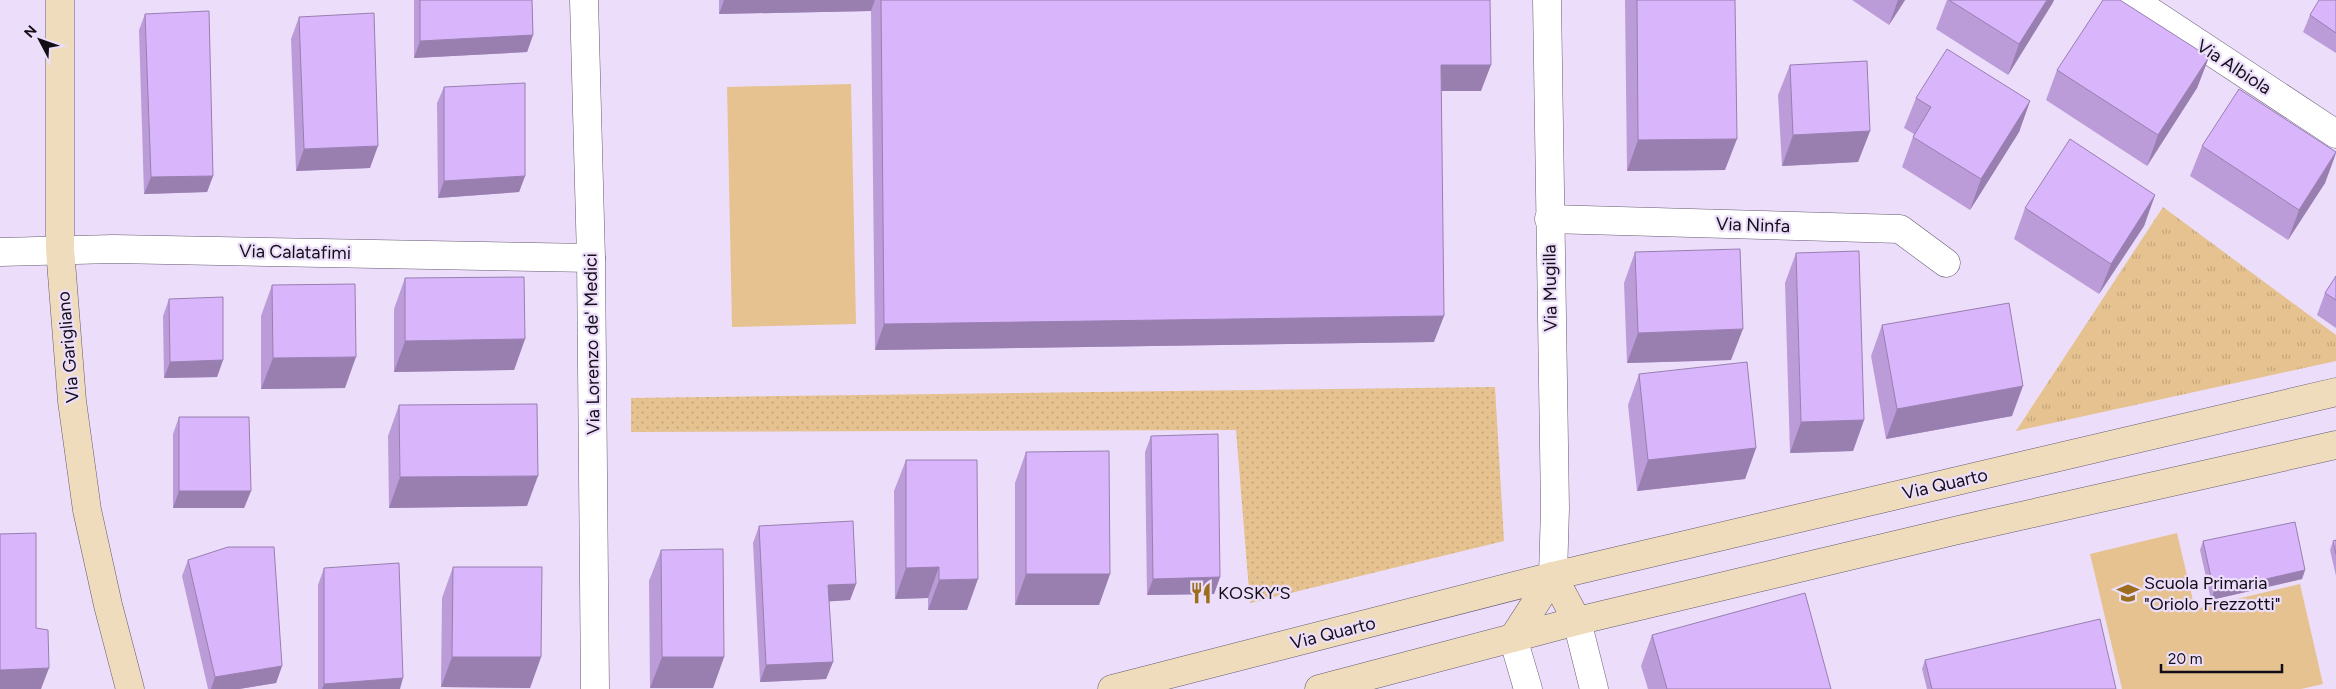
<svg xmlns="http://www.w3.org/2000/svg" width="2336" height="689" viewBox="0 0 2336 689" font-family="Figtree,sans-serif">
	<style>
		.grass { fill: url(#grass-dots) }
		.park { fill: url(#park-tufts) }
		.garden { fill: #e6c290 }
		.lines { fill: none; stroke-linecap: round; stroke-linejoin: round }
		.street-casing { stroke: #655971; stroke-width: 29 }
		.secondary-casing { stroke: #655971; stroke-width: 29 }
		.street { stroke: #fff; stroke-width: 28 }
		.secondary { stroke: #eedcbc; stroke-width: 28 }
		.wall { fill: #bb9cd8 }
		.shaded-wall { fill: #987fb0 }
		.building { fill: #d9b5fb; stroke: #987fb0 }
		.labels { text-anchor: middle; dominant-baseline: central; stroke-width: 4.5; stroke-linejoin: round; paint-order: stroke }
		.street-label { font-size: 18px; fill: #120d17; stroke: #ecdefa }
		.poi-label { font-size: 18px; fill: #120d17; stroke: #ecdefa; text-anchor: start }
	</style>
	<defs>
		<pattern id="grass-dots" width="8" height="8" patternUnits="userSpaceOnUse" patternTransform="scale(1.25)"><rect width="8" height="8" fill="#e6c290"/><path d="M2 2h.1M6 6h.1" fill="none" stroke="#c4a67b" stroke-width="1.8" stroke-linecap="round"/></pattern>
		<pattern id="park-tufts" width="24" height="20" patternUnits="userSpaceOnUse" patternTransform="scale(1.25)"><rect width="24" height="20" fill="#e6c290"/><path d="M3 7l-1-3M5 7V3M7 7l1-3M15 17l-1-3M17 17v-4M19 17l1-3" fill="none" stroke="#c4a67b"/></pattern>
	</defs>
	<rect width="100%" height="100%" fill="#ecdefa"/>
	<polygon class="grass" points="1495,387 1504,541 1250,603 1236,430 631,432 631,398"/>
	<polygon class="park" points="2163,207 2336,335 2336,361 2016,431"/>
	<g class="garden">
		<polygon points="851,84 856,324 732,327 727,87"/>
		<polygon points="2177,533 2195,609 2300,584 2323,684 2301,689 2122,689 2090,554"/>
	</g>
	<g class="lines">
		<g class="street-casing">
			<g id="street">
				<polyline points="584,0 591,258 595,689"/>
				<polyline points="1547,0 1555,508 1553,576"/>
				<polyline points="2133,0 2336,134"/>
				<polyline points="1549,219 1900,229 1946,263"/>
				<polyline points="0,252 113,249 591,258"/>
				<polyline points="1577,621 1594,689"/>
				<polyline points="1513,638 1528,689"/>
			</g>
		</g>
		<g class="secondary-casing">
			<g id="secondary">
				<polyline points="60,0 60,249 72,401 87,510 108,605 130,689"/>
				<polyline points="1553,576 1577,621"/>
				<polyline points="1513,638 1553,576"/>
				<polyline points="1112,689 1553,576 2336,392"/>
				<polyline points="1319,689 1577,621 1954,531 2336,445"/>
			</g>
		</g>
		<use href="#street" class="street"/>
		<use href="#secondary" class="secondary"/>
	</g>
	<g class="wall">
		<polygon points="414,0 532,0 533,35 527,52 414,58"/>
		<polygon points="719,0 1490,0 1481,91 1441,91 1434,342 875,350 871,11 719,14"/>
		<polygon points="1625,0 1735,0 1725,170 1627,171"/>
		<polygon points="1852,0 1905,0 1889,25"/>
		<polygon points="1947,0 2054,0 2052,4 2008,75 1936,29"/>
		<polygon points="2336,0 2336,53 2303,32 2310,15"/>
		<polygon points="145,14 213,176 207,192 144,194 139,30"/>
		<polygon points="299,17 370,168 296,171 291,39"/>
		<polygon points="2209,57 2197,88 2147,166 2046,100 2057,70"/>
		<polygon points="1790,65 1870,131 1858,162 1782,166 1778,95"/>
		<polygon points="444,87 525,176 519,192 438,198 437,103"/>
		<polygon points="1916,98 2030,101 2019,132 1970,210 1902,167 1914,134 1904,128"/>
		<polygon points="2202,146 2336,153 2325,183 2288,240 2190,176"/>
		<polygon points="2155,195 2144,226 2099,294 2014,239 2025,208"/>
		<polygon points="1635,252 1731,360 1627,363 1624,283"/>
		<polygon points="1796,253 1864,420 1853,451 1790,453 1785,283"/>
		<polygon points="2336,276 2336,328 2317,315 2325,293"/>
		<polygon points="405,278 525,339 514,370 394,372 394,309"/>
		<polygon points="272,285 345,388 261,389 261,316"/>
		<polygon points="169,299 223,360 217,377 164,378 163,316"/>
		<polygon points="1882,325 2012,416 1886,439 1871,356"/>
		<polygon points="1639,374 1756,448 1745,479 1637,491 1628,405"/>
		<polygon points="399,405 527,506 389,508 388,436"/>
		<polygon points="179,417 251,491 244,508 173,508 173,434"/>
		<polygon points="1151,436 1220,577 1214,594 1147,595 1145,452"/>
		<polygon points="1026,452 1110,574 1099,605 1015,605 1015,483"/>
		<polygon points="906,460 967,610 928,610 928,598 895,599 894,491"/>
		<polygon points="759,526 856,584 850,600 829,601 833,662 826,679 760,682 753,543"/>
		<polygon points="2336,540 2336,576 2330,550 2333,541"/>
		<polygon points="2203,541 2305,570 2302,579 2211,600 2200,550"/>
		<polygon points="661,550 724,657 713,688 650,688 649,581"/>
		<polygon points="188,560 282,666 276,683 239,689 208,689 182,576"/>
		<polygon points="453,567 541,657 530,688 441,687 442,598"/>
		<polygon points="324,568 400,689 318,689 318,585"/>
		<polygon points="1652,635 1831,689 1648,689 1641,666"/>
		<polygon points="1925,660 2116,689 1927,689 1922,669"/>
	</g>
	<g class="shaded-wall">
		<polygon points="724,0 875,0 871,11 719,14"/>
		<polygon points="1898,0 1905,0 1889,25"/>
		<polygon points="2047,0 2054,0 2052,4 2008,75 2019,44"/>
		<polygon points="533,35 527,52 414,58 420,41"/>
		<polygon points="2209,57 2197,88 2147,166 2158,135"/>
		<polygon points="1441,65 1491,65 1481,91 1431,91"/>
		<polygon points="2030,101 2019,132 1970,210 1981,179"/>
		<polygon points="1870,131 1858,162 1782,166 1793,135"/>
		<polygon points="1737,139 1725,170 1627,171 1638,140"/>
		<polygon points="378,146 370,168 296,171 304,149"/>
		<polygon points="2336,153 2325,183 2288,240 2299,210"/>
		<polygon points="213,176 207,192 144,194 151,177"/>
		<polygon points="525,176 519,192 438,198 444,181"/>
		<polygon points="2155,195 2144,226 2099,294 2111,264"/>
		<polygon points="1444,316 1434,342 875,350 884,324"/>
		<polygon points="1743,329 1731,360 1627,363 1638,333"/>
		<polygon points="525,339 514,370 394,372 405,341"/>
		<polygon points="356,357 345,388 261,389 273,358"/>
		<polygon points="223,360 217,377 164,378 170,362"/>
		<polygon points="2023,386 2012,416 1886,439 1897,409"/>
		<polygon points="1864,420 1853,451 1790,453 1801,422"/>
		<polygon points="1756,448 1745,479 1637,491 1648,460"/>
		<polygon points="538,476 527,506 389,508 400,477"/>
		<polygon points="179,491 251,491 244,508 173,508"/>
		<polygon points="939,567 928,598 895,599 906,568"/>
		<polygon points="2305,570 2302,579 2211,600 2214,591"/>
		<polygon points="1026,574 1110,574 1099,605 1015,605"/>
		<polygon points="1220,577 1214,594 1147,595 1153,579"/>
		<polygon points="978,579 967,610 928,610 939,580"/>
		<polygon points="856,584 850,600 822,602 828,585"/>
		<polygon points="452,657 541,657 530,688 441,687"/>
		<polygon points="662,657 724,657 713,688 650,688"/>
		<polygon points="833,662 826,679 760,682 766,665"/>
		<polygon points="282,666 276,683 239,689 211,689 215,677"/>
		<polygon points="49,668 41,689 0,689 0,670"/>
		<polygon points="403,678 400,689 322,689 324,684"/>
	</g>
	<g class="building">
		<polygon points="420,0 532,0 533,35 420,41"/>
		<polygon points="881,0 1490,0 1491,65 1441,65 1444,316 884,324"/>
		<polygon points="1637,0 1735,0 1737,139 1638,140"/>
		<polygon points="1949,0 2047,0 2019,44"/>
		<polygon points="2103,0 2120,0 2209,57 2158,135 2057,70"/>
		<polygon points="2319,0 2336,0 2336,33 2310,15"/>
		<polygon points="209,11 213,176 151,177 145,14"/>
		<polygon points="374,13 378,146 304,149 299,17"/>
		<polygon points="1947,49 2030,101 1981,179 1913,137 1931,107 1916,98"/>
		<polygon points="1867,61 1870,131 1793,135 1790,65"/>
		<polygon points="525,83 525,176 444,181 444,87"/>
		<polygon points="2239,89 2336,152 2299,210 2202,146"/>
		<polygon points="2070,139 2155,195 2111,264 2025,208"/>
		<polygon points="1740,249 1743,329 1638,333 1635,252"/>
		<polygon points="1859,251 1864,420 1801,422 1796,253"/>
		<polygon points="2336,276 2336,300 2325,293"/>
		<polygon points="524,277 525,339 405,341 405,278"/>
		<polygon points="355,284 356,357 273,358 272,285"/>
		<polygon points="223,297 223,360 170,362 169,299"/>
		<polygon points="2009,303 2023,386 1897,409 1882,325"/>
		<polygon points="1747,362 1756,448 1648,460 1639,374"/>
		<polygon points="537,404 538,476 400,477 399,405"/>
		<polygon points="179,417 249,417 251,491 179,491"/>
		<polygon points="1218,434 1220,577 1153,579 1151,436"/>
		<polygon points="1109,451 1110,574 1026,574 1026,452"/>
		<polygon points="906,460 977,460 978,579 939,580 939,567 906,568"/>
		<polygon points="853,521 856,584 828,585 833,662 766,665 759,526"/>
		<polygon points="2295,522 2305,570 2214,591 2203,541"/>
		<polygon points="36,533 36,628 48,630 49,668 0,670 0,534"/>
		<polygon points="2336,540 2336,554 2333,541"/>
		<polygon points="228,547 274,547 282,666 215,677 188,560"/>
		<polygon points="723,549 724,657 662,657 661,550"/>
		<polygon points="399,563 403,678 324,684 324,568"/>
		<polygon points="453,567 542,567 541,657 452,657"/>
		<polygon points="1805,593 1831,689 1667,689 1652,635"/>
		<polygon points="2100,619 2116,689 1932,689 1925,660"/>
	</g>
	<defs>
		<g id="restaurant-bare" transform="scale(1.725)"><path d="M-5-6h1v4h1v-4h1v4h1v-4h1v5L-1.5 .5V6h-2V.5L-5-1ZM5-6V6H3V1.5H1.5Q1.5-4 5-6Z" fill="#9b6d1e" stroke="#ecdefa" stroke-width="2.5" paint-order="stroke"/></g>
		<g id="school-bare" transform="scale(1.725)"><path d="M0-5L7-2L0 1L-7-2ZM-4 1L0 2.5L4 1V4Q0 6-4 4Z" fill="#9b6d1e" stroke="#ecdefa" stroke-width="2.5" paint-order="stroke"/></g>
	</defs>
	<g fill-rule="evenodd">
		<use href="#restaurant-bare" x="1201" y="593"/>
		<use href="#school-bare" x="2128" y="593"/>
	</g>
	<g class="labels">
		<g class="street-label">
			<text transform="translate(2234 67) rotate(33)">Via Albiola</text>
			<text transform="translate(1753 225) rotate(2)">Via Ninfa</text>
			<text transform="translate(295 252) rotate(1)">Via Calatafimi</text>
			<text transform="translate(1550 288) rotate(-91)">Via Mugilla</text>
			<text transform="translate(592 344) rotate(-91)">Via Lorenzo de' Medici</text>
			<text transform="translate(68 347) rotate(-95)">Via Garigliano</text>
			<text transform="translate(1945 484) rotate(-13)">Via Quarto</text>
			<text transform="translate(1333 633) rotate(-14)">Via Quarto</text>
		</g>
		<g class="poi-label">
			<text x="2144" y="583">Scuola Primaria<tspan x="2144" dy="21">"Oriolo Frezzotti"</tspan></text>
			<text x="1218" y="593">KOSKY'S</text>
		</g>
	</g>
	<g transform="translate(40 40) rotate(311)" stroke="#ecdefa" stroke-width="4" paint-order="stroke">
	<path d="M0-4L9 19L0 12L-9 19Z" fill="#120d17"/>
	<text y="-8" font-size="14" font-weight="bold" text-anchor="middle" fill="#120d17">N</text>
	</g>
	<path d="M2161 664v8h121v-8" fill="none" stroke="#120d17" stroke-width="2.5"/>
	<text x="2168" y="664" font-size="15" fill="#120d17" stroke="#ecdefa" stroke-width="4" paint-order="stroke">20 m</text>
</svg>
